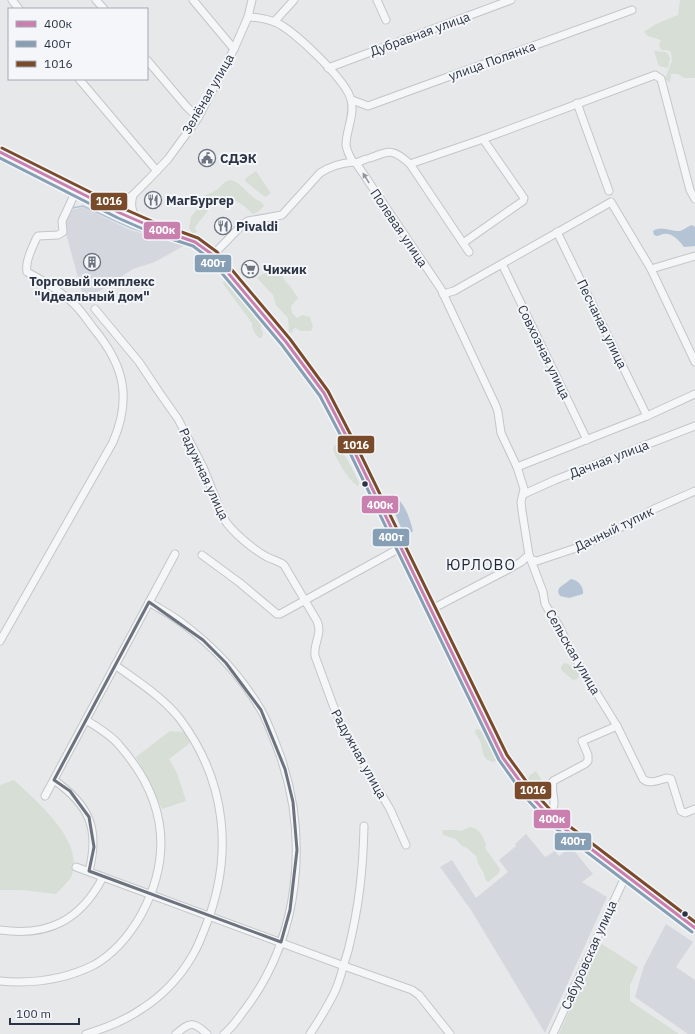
<svg xmlns="http://www.w3.org/2000/svg" width="695" height="1034" viewBox="0 0 695 1034" font-family="'IBM Plex Sans',sans-serif">
	<style>
		.built { fill: #d4d7dd }
		.green { fill: #d6ded6 }
		.water { fill: #b4c4d5 }
		.lines { fill: none; stroke-linecap: round; stroke-linejoin: round }
		.stream { stroke: #b4c4d5; stroke-width: 1.5 }
		.minor-casing { stroke: #c4c6c8; stroke-width: 9 }
		.major-casing { stroke: #c2c5c8; stroke-width: 11 }
		.minor { stroke: #f5f6f7; stroke-width: 7 }
		.major { stroke: #f8f8f8; stroke-width: 9 }
		.bus-1-casing { stroke: #f4f6f9; stroke-width: 6 }
		.bus-2-casing { stroke: #f4f6f9; stroke-width: 6 }
		.bus-3-casing { stroke: #f4f6f9; stroke-width: 6 }
		.bus-1 { stroke: #ca80af; stroke-width: 3 }
		.bus-2 { stroke: #869fb5; stroke-width: 3 }
		.bus-3 { stroke: #7a4b2a; stroke-width: 3 }
		.oneway { fill: #90959e }
		.marked { fill: none; stroke: #6c737f; stroke-width: 3; stroke-linejoin: round }
		.bus-dot { fill: #2b3445; stroke: #f4f6f9; stroke-width: 1.5 }
		.labels { text-anchor: middle; dominant-baseline: central; stroke-width: 4; stroke-linejoin: round; paint-order: stroke }
		.street-label { font-size: 13px; fill: #2b3445; stroke: #f4f6f9 }
		.poi-label { font-size: 13px; font-weight: bold; fill: #2b3445; stroke: #f4f6f9; text-anchor: start }
		.quarter-label { font-size: 15px; letter-spacing: 1px; fill: #1d2536; stroke: #f4f6f9 }
		.line-badge { stroke: #f4f6f9; stroke-width: 1.5 }
		.badge-label { font-size: 11px; text-anchor: middle; font-weight: bold; fill: #fff }
	</style>
	<rect width="100%" height="100%" fill="#e6e8ea"/>
	<g class="built">
		<polygon points="83,207 130,230 185,245 155,262 133,269 96,293 85,303 65,230 65,223 72,210"/>
		<polygon points="526,834 545,857 555,851 559,856 571,847 593,874 582,882 607,897 545,1033 471,910 440,867 452,860 476,898 508,872 499,860 516,846 515,844"/>
		<polygon points="666,924 693,942 676,967 695,980 695,1034 688,1034 635,997 644,966"/>
	</g>
	<g class="green">
		<polygon points="680,0 695,0 695,78 684,78 678,74 671,74 670,83 665,79 672,61 671,52 667,50 661,50 659,44 661,40 648,36 644,32 656,24 678,15"/>
		<polygon points="654,51 665,52 668,54 670,58 668,68 659,66"/>
		<polygon points="256,171 271,193 265,197 245,181 245,179"/>
		<path d="M 231,180 C 241,183 246,192 254,198 C 258,201 262,201 264,206 L 258,212 L 252,214 C 247,207 237,199 227,199 C 221,200 217,203 211,202 L 209,205 L 210,208 L 195,227 L 197,232 L 195,233 L 192,233 L 189,228 L 191,217 L 198,208 L 191,202 L 193,199 C 198,199 214,192 218,189 C 223,185 223,181 231,180 Z"/>
		<polygon points="281,269 283,272 283,278 285,281 290,286 298,298 291,306 292,313 297,318 303,315 310,317 313,327 311,331 301,331 295,328 293,330 292,333 289,332 288,318 276,305 273,295 257,278 263,274"/>
		<path d="M 227,279 L 229,281 L 238,294 L 261,324 L 261,329 L 263,332 L 262,338 L 259,338 C 254,333 252,329 252,323 L 224,285 L 223,282 Z"/>
		<path d="M 335,445 C 342,448 356,475 359,483 L 358,486 C 350,483 334,456 333,448 Z"/>
		<path d="M 564,663 C 569,663 578,670 580,675 L 577,679 L 573,680 L 561,670 L 561,667 Z"/>
		<path d="M 479,729 C 486,736 495,749 497,759 L 494,762 C 480,760 484,748 479,739 C 477,735 475,735 475,730 Z"/>
		<polygon points="170,731 185,732 190,743 169,759 177,773 186,801 162,809 150,782 136,757"/>
		<path d="M 536,771 C 540,778 551,793 549,801 L 544,799 L 528,779 L 530,775 Z"/>
		<path d="M 14,780 C 36,801 84,840 72,875 C 70,881 61,888 56,894 L 22,890 L 0,890 L 0,785 Z"/>
		<path d="M 470,827 C 480,828 482,836 486,844 L 485,848 L 500,869 L 499,873 L 488,882 L 485,879 C 485,870 476,865 477,857 L 467,848 L 462,846 L 456,839 L 443,835 L 442,830 L 456,830 L 461,831 Z"/>
		<polygon points="600,943 638,967 630,985 630,1001 679,1034 559,1034"/>
	</g>
	<g class="water">
		<path d="M 692,225 L 695,227 L 695,246 L 684,247 C 680,241 671,232 664,234 C 661,234 659,236 657,236 L 654,235 L 653,231 C 662,225 671,232 680,231 C 684,230 688,226 692,225 Z"/>
		<path d="M 392,494 C 405,503 409,516 413,531 L 409,534 L 403,532 L 388,497 Z"/>
		<path d="M 571,579 C 578,580 584,587 583,594 L 569,598 L 560,596 L 558,592 L 559,588 Z"/>
	</g>
	<g class="lines">
		<polyline class="stream" points="72,208 83,206 131,228 186,245"/>
		<g class="minor-casing">
			<g id="minor">
				<polyline points="12,0 19,9"/>
				<polyline points="96,0 104,9"/>
				<polyline points="193,0 234,49"/>
				<polyline points="377,0 386,20"/>
				<path d="M 248,17 C 257,17 266,19 275,22 C 293,29 347,81 351,100 C 355,115 346,130 346,145 C 347,151 350,157 353,162 L 356,163 L 441,289 L 496,406 L 498,412 L 501,433 L 517,467 L 524,489 L 521,502 L 522,511 L 529,555 L 543,592 L 545,604 L 548,609 L 559,626 L 572,653 L 617,726 L 643,779 C 650,785 658,780 667,778 L 671,779 L 681,811 L 685,813 L 695,809"/>
				<polyline points="274,22 294,0"/>
				<polyline points="147,60 186,106 198,118"/>
				<polyline points="328,68 511,0"/>
				<polyline points="79,79 157,171"/>
				<polyline points="352,100 368,106 632,10"/>
				<polyline points="577,103 609,191"/>
				<path d="M 370,158 C 391,150 393,149 410,164 L 483,139 L 655,75 L 661,79 L 690,190 L 695,199"/>
				<polyline points="356,163 366,159"/>
				<polyline points="410,164 469,252"/>
				<path d="M 133,195 C 130,206 132,212 138,221"/>
				<polyline points="111,209 133,195 149,179 168,159 198,118 234,49 248,17 252,0"/>
				<polyline points="557,232 647,416"/>
				<polyline points="463,243 523,201 524,198 483,139"/>
				<path d="M 213,255 L 243,224 L 248,221 L 282,215 L 320,173 C 329,167 342,163 353,162"/>
				<polyline points="502,264 587,440"/>
				<polyline points="651,269 695,256"/>
				<polyline points="443,294 454,291 611,202 651,269 695,362"/>
				<path d="M 95,309 L 139,362 L 159,392 L 178,419 L 203,467 L 224,519 C 233,533 253,549 267,557 C 273,560 279,561 284,565 L 317,621 C 323,635 313,642 315,656 L 333,705 L 345,733 L 390,809 L 406,845"/>
				<polyline points="517,467 647,416 695,394"/>
				<polyline points="524,494 555,480 695,426"/>
				<polyline points="202,555 240,583 277,614 280,614 400,548"/>
				<polyline points="532,560 537,561 579,547 603,537 654,509 695,491"/>
				<path d="M 149,602 C 160,609 172,615 182,623 C 213,646 241,676 261,710 C 269,724 274,740 280,755 C 309,838 300,936 246,1008 C 239,1017 233,1027 224,1034"/>
				<polyline points="430,610 507,570 521,562 529,555"/>
				<path d="M 0,641 L 113,442 C 132,398 124,365 94,329 C 88,321 82,312 75,305 C 61,291 44,281 27,272 C 25,261 32,249 36,239 L 38,236 L 58,235 L 63,232 L 62,221 L 76,191"/>
				<path d="M 54,780 C 89,805 100,828 89,871"/>
				<polyline points="45,796 175,554"/>
				<path d="M 548,816 C 560,802 550,797 553,781 L 585,764 L 588,761 L 588,755 L 582,741 L 617,726"/>
				<polyline points="76,867 344,966 412,990 419,995 450,1034"/>
				<path d="M 0,930 C 48,937 81,920 103,877"/>
				<path d="M 0,981 C 33,984 64,980 94,965 C 115,953 129,936 141,915 C 174,854 165,797 119,745 C 111,735 97,727 86,720"/>
				<path d="M 86,1034 C 106,1028 126,1020 143,1008 C 162,996 180,977 191,958 C 197,949 201,938 205,928 C 234,856 227,782 180,719 C 163,697 137,681 115,665"/>
				<path d="M 176,1034 C 190,1022 193,1021 207,1034"/>
				<path d="M 310,1034 C 319,1020 329,1005 336,989 C 341,977 344,963 348,951 C 359,907 363,871 364,826"/>
				<polyline points="553,1034 625,877"/>
			</g>
		</g>
		<g class="major-casing">
			<path id="major" d="M 0,152 L 120,213 L 152,227 L 195,242 L 213,255 L 241,288 L 286,342 L 324,393 L 355,453 L 503,758 C 521,785 537,807 562,828 L 695,928"/>
		</g>
		<use href="#minor" class="minor"/>
		<use href="#major" class="major"/>
		<g class="bus-1-casing">
			<polyline id="bus-1" points="0,152 120,213 152,227 195,242 213,255 286,342 324,393 355,453 503,758 530,795 553,820 695,928"/>
		</g>
		<g class="bus-2-casing">
			<polyline id="bus-2" points="0,158 118,218 150,232 193,246 210,259 282,345 320,396 351,455 499,760 526,798 550,824 692,932"/>
		</g>
		<g class="bus-3-casing">
			<polyline id="bus-3" points="2,148 122,208 154,222 198,238 217,252 290,339 328,391 359,451 507,755 534,792 556,816 695,922"/>
		</g>
		<use href="#bus-1" class="bus-1"/>
		<use href="#bus-2" class="bus-2"/>
		<use href="#bus-3" class="bus-3"/>
	</g>
	<defs><path id="oneway-solid" d="M-6-.8H1V-3.2L6.5 0L1 3.2V.8H-6Z"/></defs>
	<use class="oneway" href="#oneway-solid" transform="translate(366 178) rotate(-122)"/>
	<path class="marked" d="M 149,602 L 203,640 L 226,663 L 261,710 L 285,769 L 293,802 L 297,850 L 290,910 L 281,942 L 89,871 L 94,847 L 89,817 L 70,791 L 54,780 Z"/>
	<defs>
		<g id="civic-ring" transform="scale(0.9)"><circle r="9.5" fill="#f4f6f9" stroke="#6c737f" stroke-width="1.5"/><path d="M-.6-6.5H3V-4.5H.6V-3L4-1V1h2V6H-6V1h2V-1L-.6-3ZM-1.2 2.5V6h2.4V2.5Z" fill="#6c737f"/></g>
		<g id="restaurant-ring" transform="scale(0.9)"><circle r="9.5" fill="#f4f6f9" stroke="#6c737f" stroke-width="1.5"/><path d="M-5-6h1v4h1v-4h1v4h1v-4h1v5L-1.5 .5V6h-2V.5L-5-1ZM5-6V6H3V1.5H1.5Q1.5-4 5-6Z" fill="#6c737f"/></g>
		<g id="building-ring" transform="scale(0.9)"><circle r="9.5" fill="#f4f6f9" stroke="#6c737f" stroke-width="1.5"/><path d="M-4-6H4V6H1V3H-1V6H-4ZM-2.5-4.3h1.7v1.8h-1.7ZM.8-4.3h1.7v1.8H.8ZM-2.5-1h1.7V.8h-1.7ZM.8-1h1.7V.8H.8Z" fill="#6c737f"/></g>
		<g id="supermarket-ring" transform="scale(0.9)"><circle r="9.5" fill="#f4f6f9" stroke="#6c737f" stroke-width="1.5"/><path d="M-6-5.5h2.5l.6 2H6L4.5 2H-2.5L-4.4-4H-6ZM-1.5 3.2a1.3 1.3 0 1 0 .1 0ZM3 3.2a1.3 1.3 0 1 0 .1 0Z" fill="#6c737f"/></g>
	</defs>
	<g fill-rule="evenodd">
		<use href="#civic-ring" x="207" y="158"/>
		<use href="#restaurant-ring" x="153" y="200"/>
		<use href="#restaurant-ring" x="223" y="226"/>
		<use href="#building-ring" x="92" y="262"/>
		<use href="#supermarket-ring" x="250" y="269"/>
	</g>
	<g class="bus-dot">
		<circle cx="365" cy="484" r="3.5"/>
		<circle cx="685" cy="914" r="3.5"/>
	</g>
	<g class="labels">
		<g class="street-label">
			<text transform="translate(420 34) rotate(-20)">Дубравная улица</text>
			<text transform="translate(492 61) rotate(-20)">улица Полянка</text>
			<text transform="translate(208 94) rotate(-60)">Зелёная улица</text>
			<text transform="translate(399 228) rotate(56)">Полевая улица</text>
			<text transform="translate(602 324) rotate(64)">Песчаная улица</text>
			<text transform="translate(544 352) rotate(64)">Совхозная улица</text>
			<text transform="translate(609 459) rotate(-21)">Дачная улица</text>
			<text transform="translate(204 474) rotate(65)">Радужная улица</text>
			<text transform="translate(614 529) rotate(-26)">Дачный тупик</text>
			<text transform="translate(573 652) rotate(60)">Сельская улица</text>
			<text transform="translate(359 754) rotate(61)">Радужная улица</text>
			<text transform="translate(589 955) rotate(-66)">Сабуровская улица</text>
		</g>
		<g class="poi-label">
			<text x="220" y="158">СДЭК</text>
			<text x="166" y="200">МагБургер</text>
			<text x="236" y="226">Pivaldi</text>
			<text x="263" y="269">Чижик</text>
			<text x="92" y="281" text-anchor="middle">Торговый комплекс<tspan x="92" dy="15">"Идеальный дом"</tspan></text>
		</g>
		<g class="quarter-label">
			<text x="481" y="564">ЮРЛОВО</text>
		</g>
	</g>
	<g class="line-badge">
		<rect x="90" y="192" width="38" height="19" rx="4" fill="#7a4b2a"/>
		<rect x="143" y="221" width="38" height="19" rx="4" fill="#ca80af"/>
		<rect x="194" y="254" width="38" height="19" rx="4" fill="#869fb5"/>
		<rect x="337" y="435" width="38" height="19" rx="4" fill="#7a4b2a"/>
		<rect x="361" y="495" width="38" height="19" rx="4" fill="#ca80af"/>
		<rect x="372" y="528" width="38" height="19" rx="4" fill="#869fb5"/>
		<rect x="514" y="781" width="38" height="19" rx="4" fill="#7a4b2a"/>
		<rect x="533" y="809" width="38" height="20" rx="4" fill="#ca80af"/>
		<rect x="554" y="832" width="38" height="19" rx="4" fill="#869fb5"/>
	</g>
	<g class="badge-label">
		<text x="109" y="205">1016</text>
		<text x="162" y="234">400к</text>
		<text x="213" y="267">400т</text>
		<text x="356" y="449">1016</text>
		<text x="380" y="509">400к</text>
		<text x="391" y="541">400т</text>
		<text x="533" y="794">1016</text>
		<text x="552" y="823">400к</text>
		<text x="573" y="845">400т</text>
	</g>
	<rect x="8" y="8" width="140" height="72" fill="#f4f6f9" stroke="#a4a8b1"/>
	<rect x="16" y="21" width="20" height="6" fill="#ca80af" stroke="#a4a8b1"/>
	<text x="44" y="28" font-size="12" fill="#2b3445">400к</text>
	<rect x="16" y="41" width="20" height="6" fill="#869fb5" stroke="#a4a8b1"/>
	<text x="44" y="48" font-size="12" fill="#2b3445">400т</text>
	<rect x="16" y="61" width="20" height="6" fill="#7a4b2a" stroke="#a4a8b1"/>
	<text x="44" y="68" font-size="12" fill="#2b3445">1016</text>
	<path d="M10 1018v6h69v-6" fill="none" stroke="#2b3445" stroke-width="2"/>
	<text x="16" y="1018" font-size="12" fill="#2b3445" stroke="#f4f6f9" stroke-width="3" paint-order="stroke">100 m</text>
</svg>
